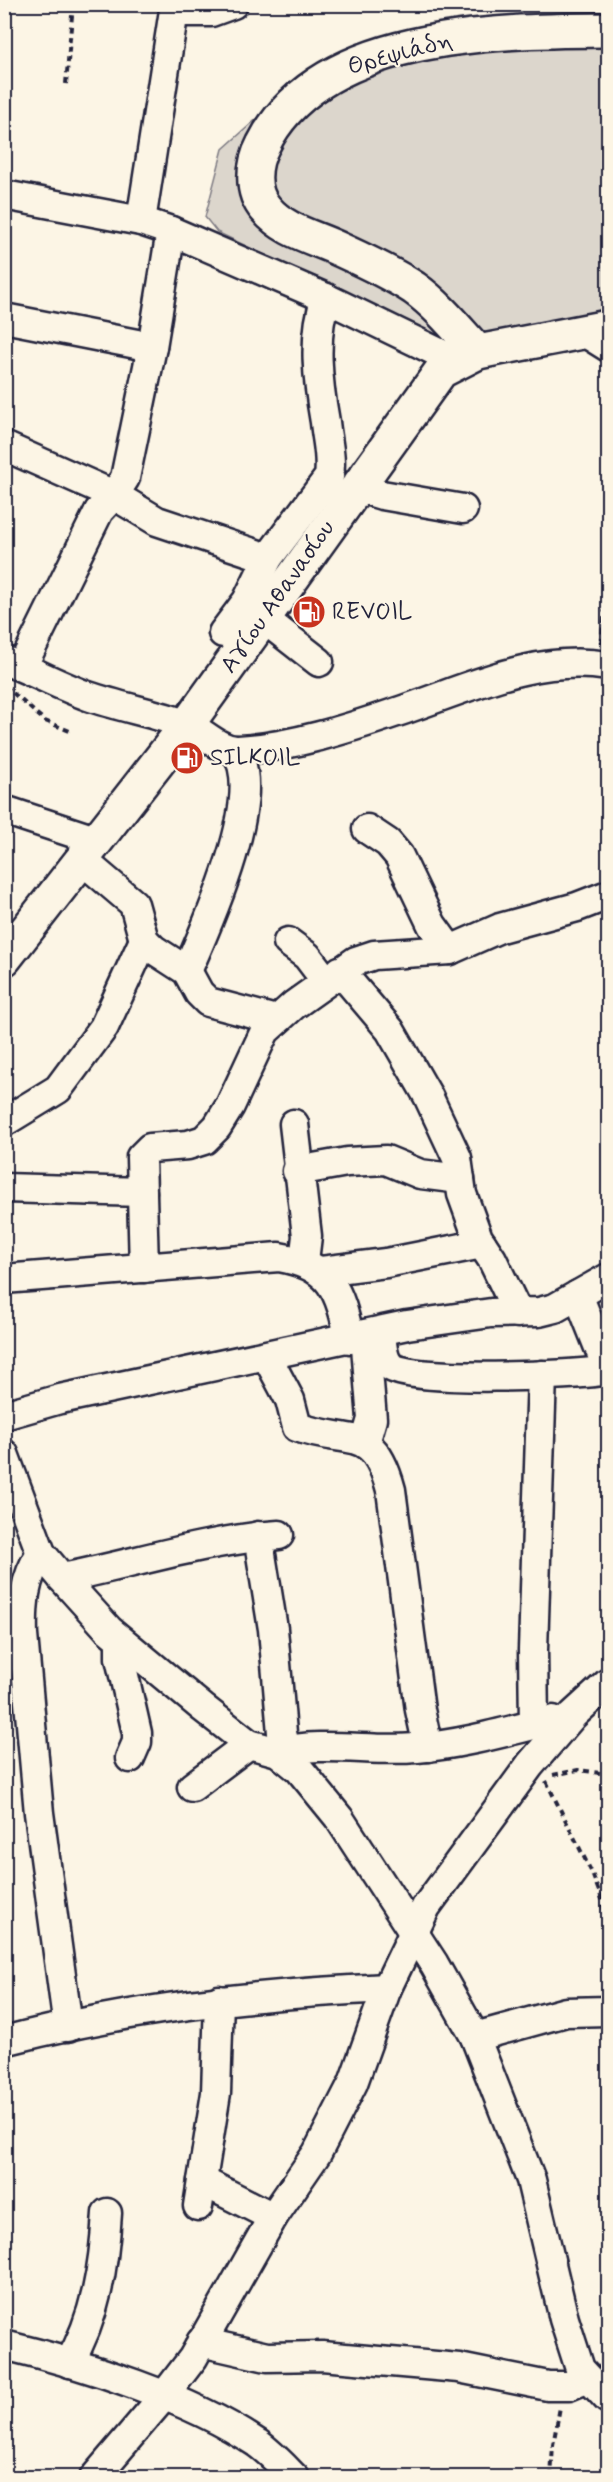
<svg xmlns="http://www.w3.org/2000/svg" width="613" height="2482" viewBox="0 0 613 2482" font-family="Mynerve,sans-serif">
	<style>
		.green { fill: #dcd6cc; stroke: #7f7c84; stroke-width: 1.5 }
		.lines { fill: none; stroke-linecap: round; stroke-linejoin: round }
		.minor-casing { stroke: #22223b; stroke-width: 33 }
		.major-casing { stroke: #22223b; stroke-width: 38 }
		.path { stroke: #22223b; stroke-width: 4; stroke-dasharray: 6 4.5; stroke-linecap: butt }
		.minor { stroke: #fcf5e5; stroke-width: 28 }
		.major { stroke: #fcf5e5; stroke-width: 33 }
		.labels { text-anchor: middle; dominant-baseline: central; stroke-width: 4.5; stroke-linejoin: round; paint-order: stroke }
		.street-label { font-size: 24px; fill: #22223b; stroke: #fcf5e5 }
		.poi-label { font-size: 24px; fill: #22223b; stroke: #fcf5e5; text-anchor: start }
	</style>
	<rect width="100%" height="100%" fill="#fcf5e5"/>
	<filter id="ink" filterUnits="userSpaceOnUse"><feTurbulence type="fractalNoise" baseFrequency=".0167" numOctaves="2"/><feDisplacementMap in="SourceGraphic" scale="12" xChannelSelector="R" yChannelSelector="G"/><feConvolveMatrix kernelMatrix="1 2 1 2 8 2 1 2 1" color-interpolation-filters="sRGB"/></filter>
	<g filter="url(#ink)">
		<polygon class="green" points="608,44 608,318 460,348 217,232 205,217 223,149 289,90 383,60 531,45"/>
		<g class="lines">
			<g class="minor-casing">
				<g id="minor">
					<polyline points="174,12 211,12 233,4"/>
					<polyline points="4,195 141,221 171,231 326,298 456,361"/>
					<polyline points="141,221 175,4"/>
					<polyline points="4,318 152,347"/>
					<polyline points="584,332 608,347"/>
					<polyline points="4,446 114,495 125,478 152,347 171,231"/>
					<polyline points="356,487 382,495 463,509"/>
					<polyline points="264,619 319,662"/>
					<path d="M 223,633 L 247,601 L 268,558 L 329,477 C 332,457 327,442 325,422 C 318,383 312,336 326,298"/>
					<path d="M 4,660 C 33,671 60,686 88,696 C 120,707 154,713 185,724 C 202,730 219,751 238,750 C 291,747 347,729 397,712 C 467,689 533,654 608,666"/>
					<polyline points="22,667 99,511 114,495 157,521 268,558"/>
					<polyline points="4,810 95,840"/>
					<polyline points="367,829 388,843 399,856 432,925 450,950"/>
					<polyline points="81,859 134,904 144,940 153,949 187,971 199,993 208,1002 276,1020"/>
					<polyline points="288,942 307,956 326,981"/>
					<path d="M 187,971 C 207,926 267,794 235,750"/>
					<polyline points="340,971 390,1030 428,1096 457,1158 462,1194 478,1238 492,1259 518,1313"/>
					<polyline points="4,1122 58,1089 104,1027 144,940"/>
					<polyline points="294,1124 307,1236 304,1261"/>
					<polyline points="297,1171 347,1162 386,1160 420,1174 460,1179"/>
					<polyline points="4,1188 142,1192"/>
					<polyline points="144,1268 141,1157 150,1148 188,1145 204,1140 217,1127 230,1106 265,1031 294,1005 356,961 374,955 450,950 500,928 577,907 608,895"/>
					<polyline points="321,1271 386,1263 482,1244"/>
					<path d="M 4,1279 L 279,1257 C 332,1266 339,1290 350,1339"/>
					<polyline points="578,1295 608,1370"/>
					<path d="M 381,1331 C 382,1342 382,1358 390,1366 C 408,1383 579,1376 608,1370"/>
					<path d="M 267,1357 L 290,1400 L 297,1427 C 349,1446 373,1422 391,1490 L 420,1710 L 428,1747"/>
					<polyline points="4,1415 60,1399 407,1325 491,1313 539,1312 555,1308 608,1278"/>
					<polyline points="365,1443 372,1419 365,1335"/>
					<polyline points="4,1454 41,1553 62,1578 109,1630 203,1708 249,1744 278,1752 299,1769 339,1818 434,1964 475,2037 531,2180 564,2319 580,2369 608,2399"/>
					<polyline points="258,1536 273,1629 282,1733 286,1750"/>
					<path d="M 41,1553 C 24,1579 22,1605 23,1635 L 39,1813 L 68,2027"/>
					<path d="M 62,1578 C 134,1564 205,1540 279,1535"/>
					<polyline points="120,1640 120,1658 137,1733 137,1742 130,1758"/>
					<polyline points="534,1724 533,1650 542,1375"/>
					<path d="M 278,1752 C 323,1741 372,1752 417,1748 C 464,1744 508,1731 553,1720"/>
					<polyline points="192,1787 249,1744"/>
					<polyline points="475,2037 566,2012 608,2011"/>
					<path d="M 4,2041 C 130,2008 257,1994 387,1988"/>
					<polyline points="202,2181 273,2217"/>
					<polyline points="198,2206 216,2093 219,2000"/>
					<polyline points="201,2342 267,2357 322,2356 459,2368 548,2386 569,2386 586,2379"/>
					<path d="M 4,2345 C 83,2364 190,2398 257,2443 C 271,2453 283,2466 295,2478"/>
					<path d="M 69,2363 C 96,2318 104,2265 107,2213"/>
					<polyline points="94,2478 164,2396 193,2358 273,2217 317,2153 353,2083 387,1988 426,1907 530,1765 573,1715 608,1683"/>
				</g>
			</g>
			<g class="major-casing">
				<g id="major">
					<path d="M 478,352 C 458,330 438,305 414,288 C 391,273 365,261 341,250 C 315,237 285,232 266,209 C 250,191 253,164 263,145 C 319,31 499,31 608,30"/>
					<polyline points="4,959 187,725 441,371 478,352 608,327"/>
				</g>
			</g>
			<g class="path">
				<polyline points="66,84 73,4"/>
				<polyline points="601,644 608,580"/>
				<polyline points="5,686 45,721 72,732"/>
				<polyline points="553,1775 578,1770 608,1774"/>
				<polyline points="546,1781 591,1871 602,1899 608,1938"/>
				<polyline points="602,1898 608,1885"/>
				<polyline points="551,2478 553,2445 560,2407"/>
			</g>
			<use href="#minor" class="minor"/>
			<use href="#major" class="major"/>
		</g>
	</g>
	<defs>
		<g id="fuel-disc" transform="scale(1.725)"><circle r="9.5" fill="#c8321e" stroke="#fcf5e5"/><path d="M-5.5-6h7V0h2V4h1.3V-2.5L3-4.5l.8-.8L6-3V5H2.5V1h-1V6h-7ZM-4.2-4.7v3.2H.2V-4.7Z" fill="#fff"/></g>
	</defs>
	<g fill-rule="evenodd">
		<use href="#fuel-disc" x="309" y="612"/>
		<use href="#fuel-disc" x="187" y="758"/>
	</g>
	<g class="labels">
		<g class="street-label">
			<text transform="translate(400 54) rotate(-15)">Θρεψιάδη</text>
			<text transform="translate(278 597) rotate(-55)">Αγίου Αθανασίου</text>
		</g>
		<g class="poi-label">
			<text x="332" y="612">REVOIL</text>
			<text x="210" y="758">SILKOIL</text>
		</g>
	</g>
	<rect width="613" height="2482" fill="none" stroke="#fcf5e5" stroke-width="24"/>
	<rect x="12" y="12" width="589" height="2458" fill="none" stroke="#22223b" stroke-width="2" filter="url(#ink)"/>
</svg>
